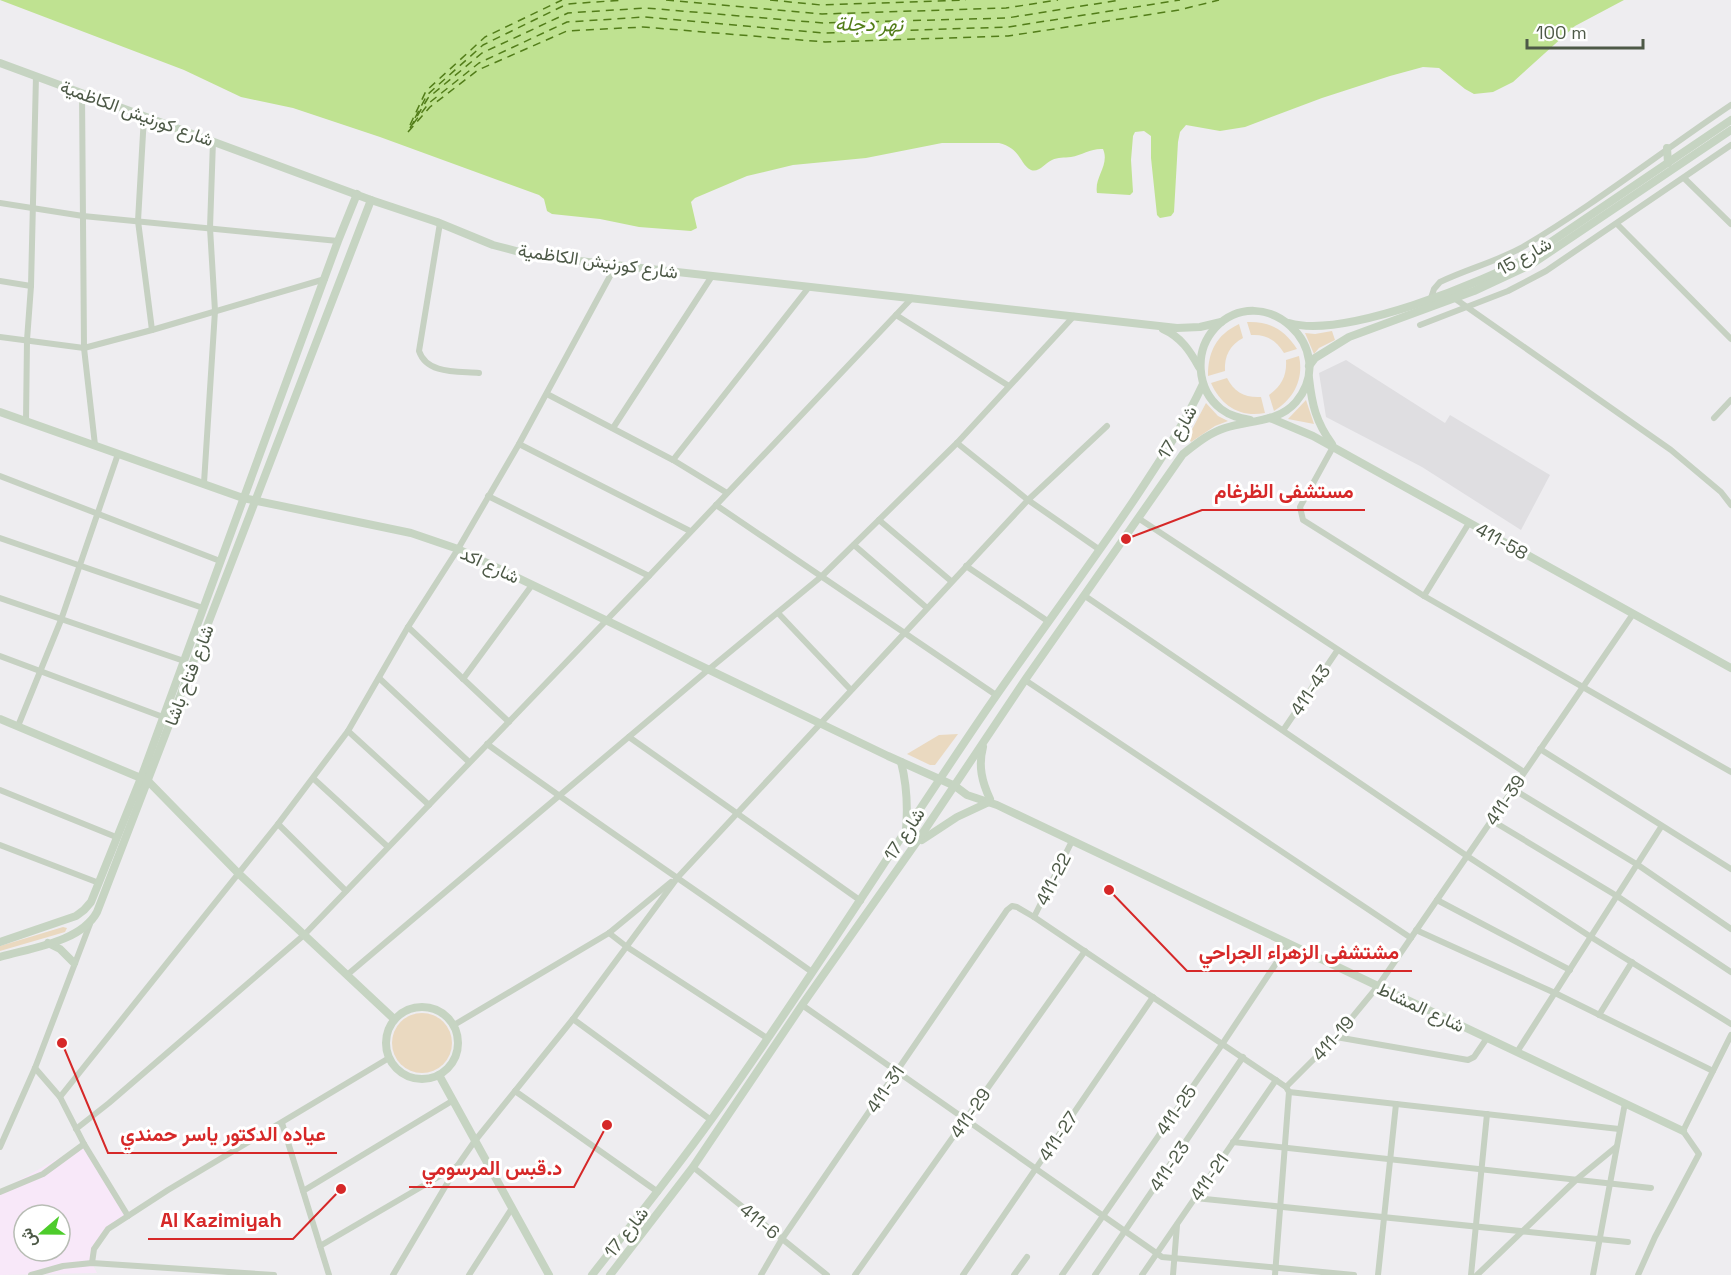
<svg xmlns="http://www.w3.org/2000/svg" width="1731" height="1275" viewBox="0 0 1731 1275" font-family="'Space Grotesk',Vazirmatn,sans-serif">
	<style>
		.commercial { fill: #f8e8f9; fill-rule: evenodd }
		.education { fill: #dfdee1 }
		.green { fill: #ead9c0 }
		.water { fill: #bfe291 }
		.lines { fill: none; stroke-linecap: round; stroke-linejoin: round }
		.ferry { stroke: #527d19; stroke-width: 1.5; stroke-dasharray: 8 6; stroke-linecap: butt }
		.street { stroke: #c6d1c2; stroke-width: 6 }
		.secondary { stroke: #c6d4c2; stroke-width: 8 }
		.labels { text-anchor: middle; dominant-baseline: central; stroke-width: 6; stroke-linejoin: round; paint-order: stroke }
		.street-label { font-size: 18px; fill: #4d5947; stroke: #fff }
		.water-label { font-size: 20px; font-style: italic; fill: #527d19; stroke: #fff }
		.leader { fill: none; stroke: #d62828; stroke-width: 2 }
		.callout-dot { fill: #d62828; stroke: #fff; stroke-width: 2 }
		.callout-label { font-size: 20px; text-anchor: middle; font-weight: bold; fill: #d62828; stroke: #fff; stroke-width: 6; stroke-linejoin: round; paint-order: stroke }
	</style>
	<rect width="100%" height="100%" fill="#eeedf0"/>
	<path class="commercial" d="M 84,1144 L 128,1216 L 108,1229 L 94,1249 L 92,1263 L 97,1273 L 0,1275 L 0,1191 ZM 24,1215 L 60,1215 L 60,1251 L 24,1251 Z"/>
	<polygon class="education" points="1346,360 1445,423 1450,415 1550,475 1521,530 1422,467 1326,417 1319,373"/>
	<g class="green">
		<path d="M 1247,322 C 1270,321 1285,330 1297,349 L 1284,353 C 1276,340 1266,334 1251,335 Z"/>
		<path d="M 1239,324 L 1243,338 C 1230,345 1224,356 1225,371 L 1208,376 C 1208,352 1216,335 1239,324 Z"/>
		<polygon points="1332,331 1335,340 1319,348 1314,354 1305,333 1315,334"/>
		<path d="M 1299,356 C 1304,379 1294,399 1274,411 L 1269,395 C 1282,386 1287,375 1286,360 Z"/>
		<path d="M 1227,378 C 1234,392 1245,398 1261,397 L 1265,413 C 1241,418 1221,406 1211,383 Z"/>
		<polygon points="1306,400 1314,424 1288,419"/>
		<polygon points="1206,403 1218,416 1228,421 1215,426 1191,442 1188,437"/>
		<polygon points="958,734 935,765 930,765 907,754 939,735"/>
		<polygon points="63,927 67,928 65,932 0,951 0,946"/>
		<circle cx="422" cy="1043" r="30"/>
	</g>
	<path class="water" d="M 0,0 L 1624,0 L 1575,26 L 1513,82 L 1493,92 L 1474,94 L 1465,89 L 1439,68 L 1423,67 L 1390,76 L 1322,98 L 1245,127 L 1220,131 L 1186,125 L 1180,132 L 1178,142 L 1174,212 L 1171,216 L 1160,218 L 1157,215 L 1151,158 L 1151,136 L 1144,131 L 1135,132 L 1133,136 L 1131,160 L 1133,192 L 1130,195 L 1097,193 C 1094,177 1110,165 1103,149 C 1092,148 1082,155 1071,157 C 1064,158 1058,157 1052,160 C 1045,163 1039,173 1031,170 C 1019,164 1022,149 999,143 L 942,143 L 866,158 L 793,165 L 747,176 L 695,198 L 691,202 L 697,228 L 691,231 L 639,227 L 600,219 L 552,214 L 547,211 L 544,199 L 539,195 L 380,137 L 293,108 L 241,97 L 184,70 Z"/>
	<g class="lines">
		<g class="ferry">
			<polyline points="666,0 822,14 1006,8 1058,0"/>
			<polyline points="770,0 821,5 966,0"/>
			<polyline points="415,118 427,95 483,45 567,4 624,0"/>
			<polyline points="413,124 429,103 479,63 567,22 645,17 824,33 1008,27 1180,0"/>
			<polyline points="410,125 426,91 485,37 562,0"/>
			<polyline points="410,128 428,98 482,53 568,13 646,8 823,23 1007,18 1120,0"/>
			<polyline points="408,132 430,107 478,70 567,31 643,27 825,42 1008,36 1179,10 1219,0"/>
		</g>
		<g class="street">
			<polyline points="82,93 84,348 95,445"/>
			<polyline points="144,116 138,221 152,330"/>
			<polyline points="1684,178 1731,224"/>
			<polyline points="0,203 83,216 338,241"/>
			<path d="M 440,223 L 419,351 C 427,375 459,371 479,373"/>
			<polyline points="1617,224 1731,339"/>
			<polyline points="0,281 31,286"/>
			<path d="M 1431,298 L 1434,289 L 1440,282 C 1467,269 1495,262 1521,248 C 1594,205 1661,152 1731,105"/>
			<polyline points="1454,298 1671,450 1721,492 1731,505"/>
			<polyline points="896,315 1009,386"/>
			<polyline points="1420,325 1508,291 1546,271 1731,145"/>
			<polyline points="0,337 84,348 152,330 325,279"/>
			<polyline points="547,394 673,460 727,493"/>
			<polyline points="1714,418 1731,400"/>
			<polyline points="26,421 27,340 31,286 36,76"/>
			<polyline points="613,428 712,276"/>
			<polyline points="957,443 1028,500 1100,550"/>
			<polyline points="519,444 690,531"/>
			<polyline points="1333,447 1300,507 1303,520 1424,596 1731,772"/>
			<polyline points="673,460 809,287"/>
			<polyline points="0,476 220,561"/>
			<polyline points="204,483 215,311 210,228 213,141"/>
			<polyline points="488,496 649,576"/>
			<polyline points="716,505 996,695"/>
			<polyline points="1138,518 1524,772"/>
			<polyline points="879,520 951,581"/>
			<polyline points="0,538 203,608"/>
			<polyline points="854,545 927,608"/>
			<polyline points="966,566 1049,622"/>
			<polyline points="1085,596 1467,856 1591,937 1731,1024"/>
			<polyline points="1424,596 1469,523"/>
			<polyline points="0,598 184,661"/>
			<polyline points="778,613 850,689"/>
			<polyline points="408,627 509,722"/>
			<polyline points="0,656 163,717"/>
			<polyline points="379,678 469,762"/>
			<polyline points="463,679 532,585"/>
			<polyline points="1025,680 1411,938"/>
			<polyline points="18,726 61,620 118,454"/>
			<polyline points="1284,729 1337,651"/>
			<polyline points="348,731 429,805"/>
			<polyline points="629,737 861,901"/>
			<path d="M 487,744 C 594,822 704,895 812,972"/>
			<polyline points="1540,749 1731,869"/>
			<polyline points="314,779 388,847"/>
			<polyline points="1513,789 1638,865 1731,929"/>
			<polyline points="0,790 116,837"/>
			<polyline points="1491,820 1617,896 1731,972"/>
			<polyline points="278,824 346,891"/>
			<polyline points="0,845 99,883"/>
			<polyline points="1437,900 1570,970"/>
			<polyline points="1034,917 1072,841"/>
			<polyline points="1416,930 1555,993 1713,1071"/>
			<polyline points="609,933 627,947 767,1038"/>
			<polyline points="347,975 708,670 822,576 957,443 1074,316"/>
			<polyline points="802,1005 1162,1257 1354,1275"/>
			<polyline points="1599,1015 1632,962"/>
			<polyline points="573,1019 711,1120"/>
			<polyline points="454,1025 609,933 671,882"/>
			<polyline points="1336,1037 1468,1060 1474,1057 1487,1038"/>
			<polyline points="1517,1052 1661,827"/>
			<polyline points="35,1068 60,1097 84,1144 128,1216"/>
			<polyline points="1286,1087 1336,1037 1378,986 1633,614"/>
			<polyline points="515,1091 658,1192"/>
			<polyline points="60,1097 278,824 348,731 408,627 458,549 519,444 616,265"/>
			<polyline points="282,1123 329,1275"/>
			<polyline points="76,1129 109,1103 304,935 649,576 912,298"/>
			<polyline points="1233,1142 1651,1188"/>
			<polyline points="0,1147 35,1068 90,924"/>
			<polyline points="693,1167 827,1275"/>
			<polyline points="303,1191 452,1101"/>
			<polyline points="0,1192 43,1174 84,1144"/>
			<polyline points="1195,1198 1628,1242"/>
			<polyline points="320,1246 457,1166"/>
			<polyline points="92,1263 94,1249 108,1229 168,1190 389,1058"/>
			<polyline points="31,1275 63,1266 92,1263 274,1275"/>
			<polyline points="393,1275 458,1165 474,1142 573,1019 678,877 1028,500 1107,426"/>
			<polyline points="469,1275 512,1208"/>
			<polyline points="761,1275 782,1239 1007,910 1012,906 1017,907 1034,917 1286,1087 1289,1092 1619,1129"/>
			<polyline points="855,1275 1085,951"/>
			<polyline points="963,1275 1153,997"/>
			<polyline points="1014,1275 1027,1257"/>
			<polyline points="1062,1275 1223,1043 1289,944"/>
			<polyline points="1095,1275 1243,1057"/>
			<polyline points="1142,1275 1276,1080"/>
			<polyline points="1173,1275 1177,1225"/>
			<polyline points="1275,1275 1289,1092"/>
			<polyline points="1378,1275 1396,1104"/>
			<polyline points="1471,1275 1487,1114"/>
			<polyline points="1477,1275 1577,1179 1616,1147"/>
			<polyline points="1593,1275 1625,1103"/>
			<polyline points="1638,1275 1655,1237 1699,1154 1683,1131 1731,1035"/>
		</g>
		<g class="secondary">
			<polyline points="0,63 371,200 437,222 493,245 535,256 1177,328 1200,327 1221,322"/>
			<polyline points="1667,148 1668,163"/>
			<path d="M 1289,323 C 1343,339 1484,283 1533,254 L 1731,120"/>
			<path d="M 1163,329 C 1181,337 1190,351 1199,367"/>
			<polyline points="1309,366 1315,358 1349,337 1474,291 1532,264 1731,130"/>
			<path d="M 1309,378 C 1312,405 1316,422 1332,444"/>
			<polyline points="0,412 243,498 411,533 458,549 888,756 955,786 967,795 997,805 1683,1131"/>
			<polyline points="1270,418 1313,436 1731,668"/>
			<polyline points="0,719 148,781 238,873 394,1019"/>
			<path d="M 983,747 C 978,766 982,782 990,799"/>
			<path d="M 901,762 C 907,785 908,806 906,830"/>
			<polyline points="922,840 957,817 987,803"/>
			<polyline points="0,942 76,916 84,910 91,902 141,778 338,241 357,194"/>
			<polyline points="48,943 60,949 74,963"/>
			<path d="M 0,957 C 31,948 81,942 97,912 L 371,200"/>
			<circle cx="422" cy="1043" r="36"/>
			<polyline points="439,1075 549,1275"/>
			<path d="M 592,1275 C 632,1224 673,1173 711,1120 C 807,986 894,845 987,709 C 1035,639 1086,571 1134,500 C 1159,462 1184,425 1203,384"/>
			<path d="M 610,1275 L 693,1167 L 802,1005 L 916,843 L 1025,680 L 1183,454 C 1196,444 1209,433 1225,428 C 1249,420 1278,423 1296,402 C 1341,348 1263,278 1215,328 C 1194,351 1196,389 1221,409 C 1230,416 1240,418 1250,420"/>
		</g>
	</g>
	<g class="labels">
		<g class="street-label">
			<text transform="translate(137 113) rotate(20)">شارع كورنيش الكاظمية</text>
			<text transform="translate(1524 256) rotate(-29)">شارع 15</text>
			<text transform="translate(598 261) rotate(8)">شارع كورنيش الكاظمية</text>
			<text transform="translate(1177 432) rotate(-59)">شارع 17</text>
			<text transform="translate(1502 541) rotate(29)">411-58</text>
			<text transform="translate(490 565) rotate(25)">شارع اكد</text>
			<text transform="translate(189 675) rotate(-69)">شارع فتاح باشا</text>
			<text transform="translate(1310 690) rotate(-56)">411-43</text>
			<text transform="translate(1505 800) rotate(-56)">411-39</text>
			<text transform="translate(904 834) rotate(-57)">شارع 17</text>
			<text transform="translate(1053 879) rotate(-63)">411-22</text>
			<text transform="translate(1421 1007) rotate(25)">شارع المشاط</text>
			<text transform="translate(1333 1038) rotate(-48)">411-19</text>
			<text transform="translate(885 1089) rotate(-56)">411-31</text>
			<text transform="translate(1176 1110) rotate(-55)">411-25</text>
			<text transform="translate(970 1113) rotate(-55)">411-29</text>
			<text transform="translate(1058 1136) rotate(-56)">411-27</text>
			<text transform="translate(1169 1166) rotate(-56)">411-23</text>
			<text transform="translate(1209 1177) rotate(-55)">411-21</text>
			<text transform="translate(760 1221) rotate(39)">411-6</text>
			<text transform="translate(626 1232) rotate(-52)">شارع 17</text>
		</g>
		<g class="water-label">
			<text transform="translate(869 24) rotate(1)">نهر دجلة</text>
		</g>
	</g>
	<path class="leader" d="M1126 539L1202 510H1365M1109 890L1187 971H1412M62 1043L108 1153H337M607 1125L574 1187H409M341 1189L293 1239H148"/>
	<g class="callout-dot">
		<circle cx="1126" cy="539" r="6"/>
		<circle cx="1109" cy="890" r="6"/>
		<circle cx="62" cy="1043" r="6"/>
		<circle cx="607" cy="1125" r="6"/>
		<circle cx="341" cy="1189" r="6"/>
	</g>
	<g class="callout-label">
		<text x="1284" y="498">مستشفى الظرغام</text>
		<text x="1299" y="959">مشتشفى الزهراء الجراحي</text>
		<text x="223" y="1141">عياده الدكتور ياسر حمندي</text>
		<text x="492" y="1175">د.قبس المرسومي</text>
		<text x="221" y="1227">Al Kazimiyah</text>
	</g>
	<g transform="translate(42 1233) rotate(250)"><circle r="28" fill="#ffffff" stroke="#b8bdb5" stroke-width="1.5"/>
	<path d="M0-4.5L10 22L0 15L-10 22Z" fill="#4dcc2b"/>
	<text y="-9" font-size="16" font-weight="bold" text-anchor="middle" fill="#4d5947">ش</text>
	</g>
	<path d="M1527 39v9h116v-9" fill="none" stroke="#4d5947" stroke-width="3"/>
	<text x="1536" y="39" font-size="18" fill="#4d5947" stroke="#ffffff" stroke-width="4.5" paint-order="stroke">100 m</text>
</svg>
